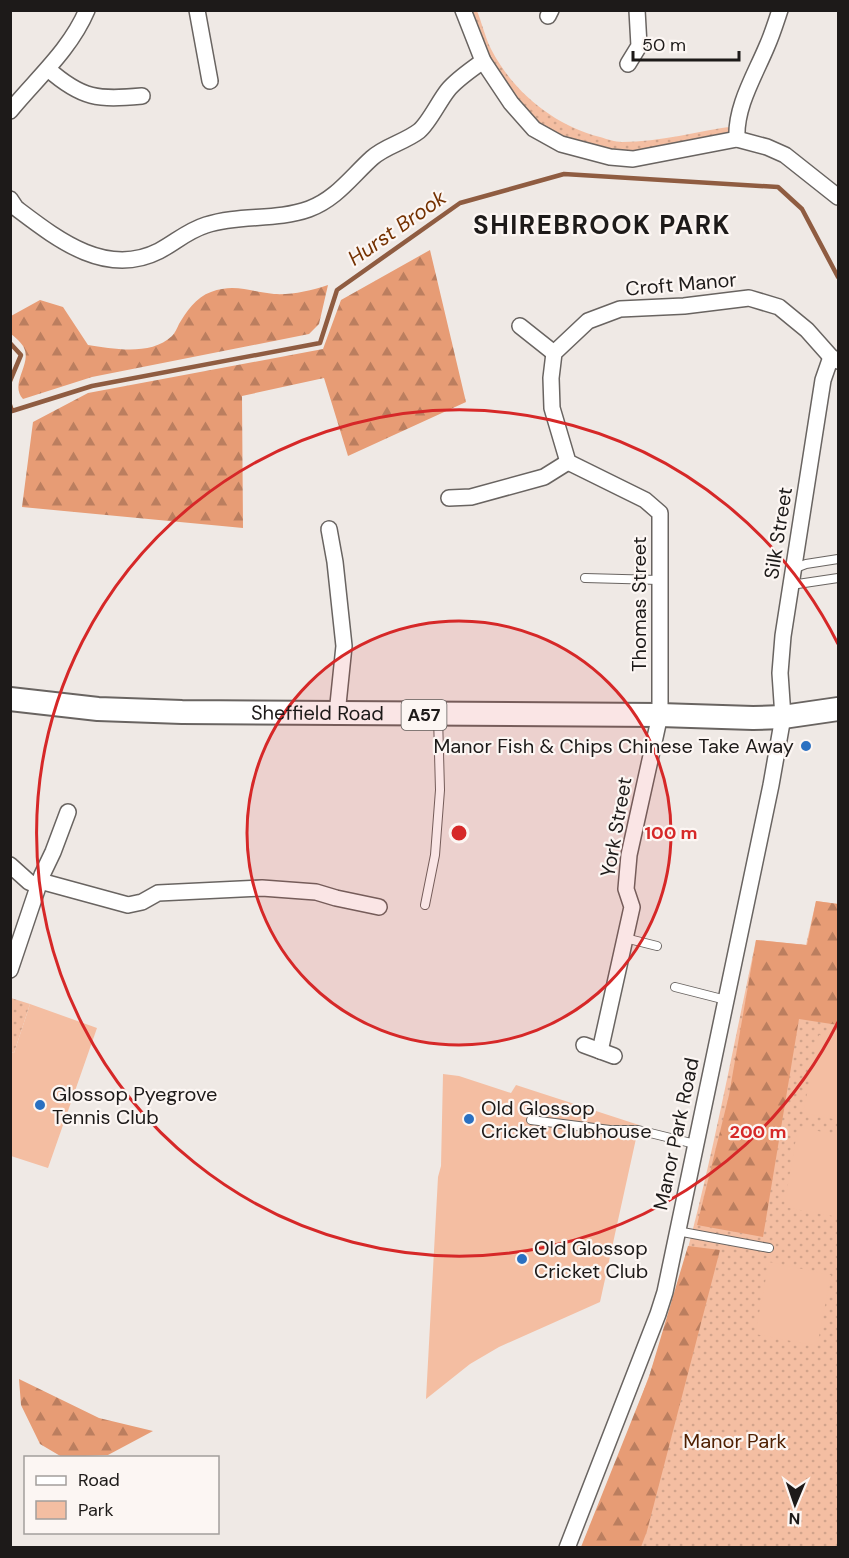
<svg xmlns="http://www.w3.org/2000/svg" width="849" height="1558" viewBox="0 0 849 1558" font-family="'DM Sans',sans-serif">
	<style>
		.green { fill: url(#green-dots) }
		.forest { fill: url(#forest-firs) }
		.pitch { fill: #f4bea2 }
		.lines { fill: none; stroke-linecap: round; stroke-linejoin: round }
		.stream { stroke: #8f5c41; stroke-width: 4.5 }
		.service-casing { stroke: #696461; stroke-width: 10 }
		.minor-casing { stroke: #696461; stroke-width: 18 }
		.primary-casing { stroke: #696461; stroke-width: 26 }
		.service { stroke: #fff; stroke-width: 8 }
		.minor { stroke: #fff; stroke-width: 15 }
		.primary { stroke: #fff; stroke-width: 22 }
		.ring { fill: none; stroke: #d62828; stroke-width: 3 }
		.poi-dot { fill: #2a70c1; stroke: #fcf6f3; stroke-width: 2 }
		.labels { text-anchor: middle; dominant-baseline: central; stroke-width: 4.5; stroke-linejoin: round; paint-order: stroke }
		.shield { fill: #fcf6f3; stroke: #605c5a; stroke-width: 1.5 }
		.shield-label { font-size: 18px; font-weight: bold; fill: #1d1a19 }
		.street-label { font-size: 20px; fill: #1d1a19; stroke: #fcf6f3 }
		.poi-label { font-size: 20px; fill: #1d1a19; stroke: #fcf6f3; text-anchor: start }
		.park-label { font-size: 20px; fill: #4f2002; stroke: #fcf6f3 }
		.water-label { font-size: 21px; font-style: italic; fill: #743100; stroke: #fcf6f3 }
		.district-label { font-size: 26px; font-weight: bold; letter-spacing: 1.5px; fill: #1d1a19; stroke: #fcf6f3 }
		.centre { fill: #d62828; stroke: #fcf6f3; stroke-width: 3 }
		.ring-label { font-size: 18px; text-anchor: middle; font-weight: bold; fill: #d62828; stroke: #fcf6f3; stroke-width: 4.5; stroke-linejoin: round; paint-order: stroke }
	</style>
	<defs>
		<pattern id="green-dots" width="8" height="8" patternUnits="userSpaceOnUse" patternTransform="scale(1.5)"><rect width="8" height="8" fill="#f4bea2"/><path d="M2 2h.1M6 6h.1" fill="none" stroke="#d1a38b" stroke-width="1.8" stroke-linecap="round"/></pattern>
		<pattern id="forest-firs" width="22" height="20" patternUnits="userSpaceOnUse" patternTransform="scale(1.5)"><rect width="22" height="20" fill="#e79c75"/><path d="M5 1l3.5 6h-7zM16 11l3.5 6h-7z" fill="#bb7e5f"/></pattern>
	</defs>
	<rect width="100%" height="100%" fill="#efe9e5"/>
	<g class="green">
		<path d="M 463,11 L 477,11 C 482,23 485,37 491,49 C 513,92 554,125 600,137 C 607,139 615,142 622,142 C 660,142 698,131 736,126 L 737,139 L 633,159 L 561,144 L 511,103 Z"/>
		<path d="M 816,901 L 838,904 L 838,1547 L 581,1548 C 612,1472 644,1397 668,1319 C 706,1195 729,1066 756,940 L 806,945 Z"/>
		<polygon points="11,998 30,1004 14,1053 11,1052"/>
	</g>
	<g class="forest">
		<polygon points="430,250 466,402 348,456 324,378 242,396 243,528 22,507 33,422 88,393 323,349 341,300"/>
		<path d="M 328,285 L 319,324 L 309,334 L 92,377 L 23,399 C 9,384 32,364 24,348 C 22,343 15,337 11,334 L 11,316 L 40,300 L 63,307 L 88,345 C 114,349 151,356 172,336 C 175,333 177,328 179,324 C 186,312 196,297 211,292 C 235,283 251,292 274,294 C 292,295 310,291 328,285 Z"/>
		<polygon points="816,901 838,904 838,1025 799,1019 763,1237 697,1225 729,1095 756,940 807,945"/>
		<polygon points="688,1246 720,1250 647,1531 641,1547 581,1547 649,1377"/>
		<polygon points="19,1379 99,1418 153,1431 108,1455 62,1457 40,1444 21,1405"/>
	</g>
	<g class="pitch">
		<polygon points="30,1004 97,1028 48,1168 11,1156 11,1052 14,1053"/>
		<polygon points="819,1035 838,1039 838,1120 803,1113"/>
		<polygon points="443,1074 459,1076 511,1093 516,1085 639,1125 600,1302 499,1347 470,1364 426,1399 438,1177 441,1166"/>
		<polygon points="798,1127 838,1135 838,1217 784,1207"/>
		<polygon points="769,1262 831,1275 817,1346 755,1334"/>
	</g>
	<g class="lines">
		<g class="stream">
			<polyline points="10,343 21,355 10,381"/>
			<polyline points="10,405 12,411 92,386 320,343 337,290 460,203 564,174 778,187 802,209 838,277"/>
		</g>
		<g class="service-casing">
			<g id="service">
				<polyline points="793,569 806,564 838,559"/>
				<polyline points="585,578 659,580"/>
				<polyline points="791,585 838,578"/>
				<polyline points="425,905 435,855 440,790 438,716"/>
				<polyline points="625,938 657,946"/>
				<polyline points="675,987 726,1000"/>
				<polyline points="531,1120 610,1130 638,1130 695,1144"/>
				<polyline points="677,1231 769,1248"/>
			</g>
		</g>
		<g class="minor-casing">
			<g id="minor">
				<polyline points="197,10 210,81"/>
				<polyline points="463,10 483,61 511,103 534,129 561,144 610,157 633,159 737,139 767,147 785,155 838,197"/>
				<polyline points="548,16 551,10"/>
				<polyline points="628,64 639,46 637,10"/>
				<path d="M 48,69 C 82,99 98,100 142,96"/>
				<path d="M 10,111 C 37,78 70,50 87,10"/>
				<path d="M 737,139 C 735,107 755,75 767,46 C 772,35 776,22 780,10"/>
				<path d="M 10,199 L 16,208 C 57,239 106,278 159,251 C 176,242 187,231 206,225 C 240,214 276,221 309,209 C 336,199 351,177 372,158 C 385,146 405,142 419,131 C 429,123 439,101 448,90 C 457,79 471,70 483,61"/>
				<polyline points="520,326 554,353"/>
				<polyline points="449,498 471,497 544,477 568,462"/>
				<polyline points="329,529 335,562 344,646 337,714"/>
				<polyline points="10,865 29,882 38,886"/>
				<polyline points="40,881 128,905 142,902 158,893 262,888 316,892 336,898 379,907"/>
				<polyline points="10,970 42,875 53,852 68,812"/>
				<polyline points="584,1045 614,1056"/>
				<polyline points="600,1051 632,907 626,889 629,855 660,715 660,513 645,500 568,462 552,408 551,378 554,353 588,321 620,309 684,306 749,298 779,307 807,330 831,357 838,361"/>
				<polyline points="567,1548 658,1314 665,1292 771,785 783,717 780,673 783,636 823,380 831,357"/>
			</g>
		</g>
		<g class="primary-casing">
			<g id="primary">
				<path id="s1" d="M 10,699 L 98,709 L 182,712 L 660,715 L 753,718 L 783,717 L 838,709"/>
			</g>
		</g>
		<use href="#service" class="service"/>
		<use href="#minor" class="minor"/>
		<use href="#primary" class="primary"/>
	</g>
	<circle cx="459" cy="833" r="212" fill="#d62828" fill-opacity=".12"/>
	<g class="ring">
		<circle cx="459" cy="833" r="212"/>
		<path d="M838 1022A423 423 0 1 1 838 644"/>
	</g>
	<g class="poi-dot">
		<circle cx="806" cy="746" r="6"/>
		<circle cx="40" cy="1105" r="6"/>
		<circle cx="469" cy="1119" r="6"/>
		<circle cx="522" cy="1259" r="6"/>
	</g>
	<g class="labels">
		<rect class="shield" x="401.5" y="700" width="45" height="30" rx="4.5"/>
		<g class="shield-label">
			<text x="424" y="715">A57</text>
		</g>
		<g class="street-label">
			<text transform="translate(681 284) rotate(-5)">Croft Manor</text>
			<text transform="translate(778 533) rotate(-81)">Silk Street</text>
			<text transform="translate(639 604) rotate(-90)">Thomas Street</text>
			<text stroke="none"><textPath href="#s1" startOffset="308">Sheffield Road</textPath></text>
			<text transform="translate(616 827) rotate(-80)">York Street</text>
			<text transform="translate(676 1134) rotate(-78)">Manor Park Road</text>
		</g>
		<g class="poi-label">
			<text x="794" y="746" text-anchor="end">Manor Fish &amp; Chips Chinese Take Away</text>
			<text x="52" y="1094">Glossop Pyegrove<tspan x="52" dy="23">Tennis Club</tspan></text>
			<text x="481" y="1108">Old Glossop<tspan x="481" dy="23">Cricket Clubhouse</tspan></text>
			<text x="534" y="1248">Old Glossop<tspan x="534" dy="23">Cricket Club</tspan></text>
		</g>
		<g class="park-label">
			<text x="735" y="1441">Manor Park</text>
		</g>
		<g class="water-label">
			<text transform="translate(397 228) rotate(-35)">Hurst Brook</text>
		</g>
		<g class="district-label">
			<text x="602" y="225">SHIREBROOK PARK</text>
		</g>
	</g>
	<circle cx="459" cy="833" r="9" class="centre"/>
	<g class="ring-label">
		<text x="671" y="839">100 m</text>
		<text x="758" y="1138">200 m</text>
	</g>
	<rect width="849" height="1558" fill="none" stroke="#1d1a19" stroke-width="24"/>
	<rect x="24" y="1456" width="195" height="78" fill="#fcf6f3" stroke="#a39e9c" stroke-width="1.5"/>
	<rect x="36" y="1476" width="30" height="9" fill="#ffffff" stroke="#a39e9c" stroke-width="1.5"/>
	<text x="78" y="1486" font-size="18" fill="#1d1a19">Road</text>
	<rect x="36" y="1501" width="30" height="18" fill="#f4bea2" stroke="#a39e9c" stroke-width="1.5"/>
	<text x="78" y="1516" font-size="18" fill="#1d1a19">Park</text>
	<g transform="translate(795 1504) rotate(182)" stroke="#fcf6f3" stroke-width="4.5" paint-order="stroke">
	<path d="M0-4.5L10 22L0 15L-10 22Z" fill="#1d1a19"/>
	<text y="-9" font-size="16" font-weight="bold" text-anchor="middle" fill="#1d1a19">N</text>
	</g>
	<path d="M633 51v9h106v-9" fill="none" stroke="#1d1a19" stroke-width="3"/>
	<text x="642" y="51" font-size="18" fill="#1d1a19" stroke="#fcf6f3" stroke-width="4.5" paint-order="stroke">50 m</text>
</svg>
